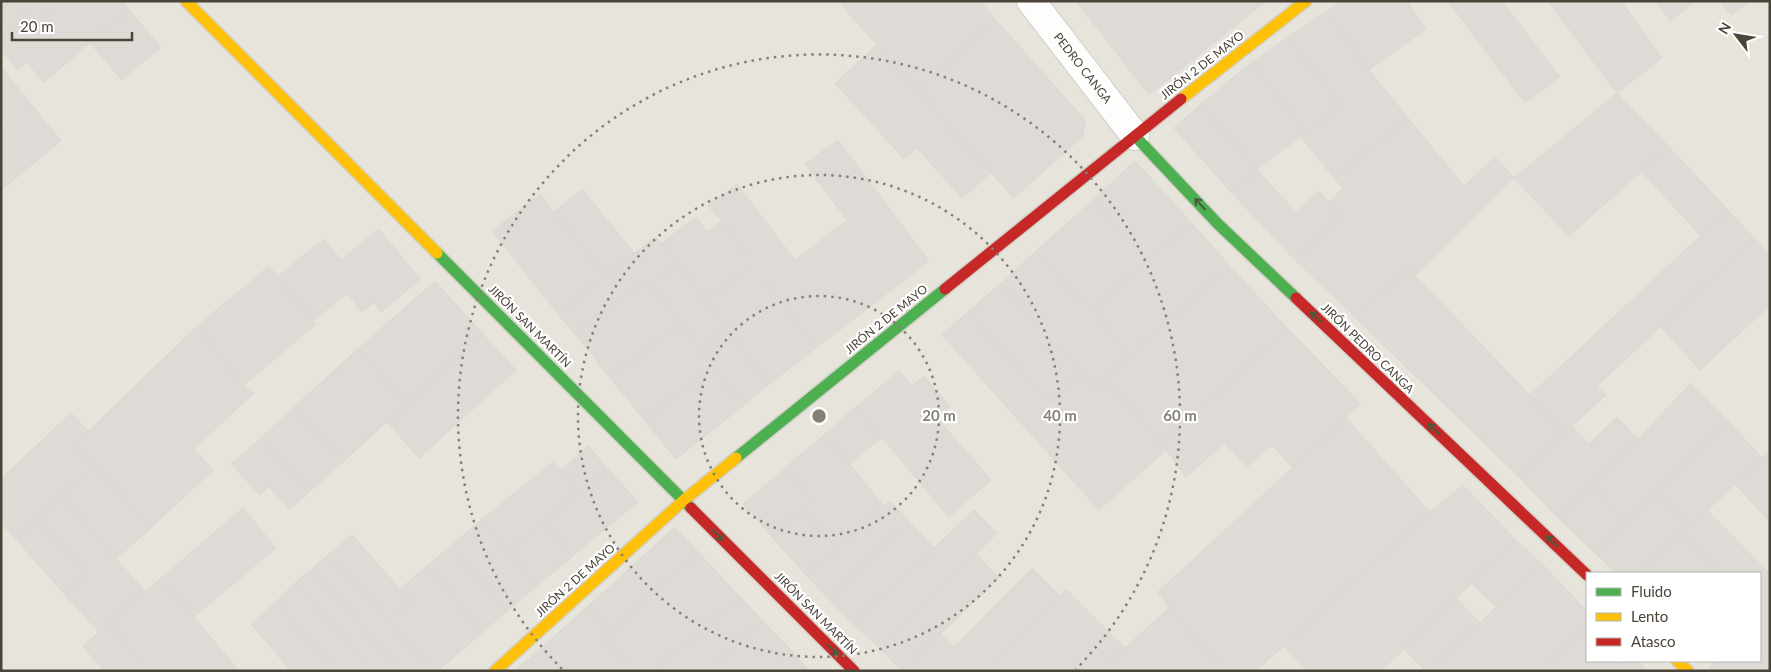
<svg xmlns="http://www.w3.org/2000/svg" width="1771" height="672" viewBox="0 0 1771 672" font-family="Lato,sans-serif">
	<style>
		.residential { fill: #e7e4dc; fill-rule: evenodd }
		.building { fill: #dedbd6; stroke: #dcd9d4 }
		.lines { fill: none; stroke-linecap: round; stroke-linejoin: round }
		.street-casing { stroke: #d2d0cb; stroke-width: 30 }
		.fast-casing { stroke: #d3cfc5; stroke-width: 14 }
		.slow-casing { stroke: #d3cfc5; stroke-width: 14 }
		.jam-casing { stroke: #d3cfc5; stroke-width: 14 }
		.street { stroke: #fdfdfc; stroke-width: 28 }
		.fast { stroke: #4caf50; stroke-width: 11 }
		.slow { stroke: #ffc107; stroke-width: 11 }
		.jam { stroke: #c62828; stroke-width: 11 }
		.oneway { stroke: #4b593e }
		.ring { fill: none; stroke: #868178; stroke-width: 2.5; stroke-dasharray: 2.5 5 }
		.labels { text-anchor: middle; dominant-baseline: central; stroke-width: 4.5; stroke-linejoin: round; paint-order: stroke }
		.street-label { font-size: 12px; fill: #4b4439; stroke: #fff }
		.centre { fill: #868178; stroke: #fff; stroke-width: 2.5 }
		.ring-label { font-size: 15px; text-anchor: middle; font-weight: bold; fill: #868178; stroke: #fff; stroke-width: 4.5; stroke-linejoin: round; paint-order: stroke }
	</style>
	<rect width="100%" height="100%" fill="#f4f2ee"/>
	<path class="residential" d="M 1,1 L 1770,1 L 1770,671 L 1,671 ZM 1587,573 L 1760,573 L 1760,661 L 1587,661 Z"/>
	<g class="building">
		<polygon points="1,1 16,1 27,14 1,36"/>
		<polygon points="16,1 64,1 36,25"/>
		<polygon points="64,1 121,1 129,10 44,82 27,62 18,70 1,50 1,36 27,14 36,25"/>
		<polygon points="838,1 980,1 996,20 917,90"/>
		<polygon points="1076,1 1266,1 1149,95"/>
		<polygon points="1342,1 1407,1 1426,29 1369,70 1327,11"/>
		<polygon points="1448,1 1502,1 1560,77 1525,103"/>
		<polygon points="1548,1 1621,1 1662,58 1617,93"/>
		<polygon points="1655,1 1695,1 1671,21"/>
		<polygon points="1720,1 1749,1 1731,15"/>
		<polygon points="129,10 161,47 122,80 90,43"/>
		<polygon points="1327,11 1369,70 1408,118 1334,178 1301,137 1341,104 1287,38"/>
		<polygon points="996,20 1086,121 1082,137 1014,198 917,90"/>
		<polygon points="1287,38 1341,104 1306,132 1251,63"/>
		<polygon points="877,45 991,173 962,198 917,148 904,159 835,83"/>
		<polygon points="1251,63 1306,132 1257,170 1201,104"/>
		<polygon points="1,67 61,141 1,190 1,124 5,121 1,117"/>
		<polygon points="1617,93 1669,147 1569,236 1514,178"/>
		<polygon points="1201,104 1257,170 1231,192 1174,128"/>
		<polygon points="1408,118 1464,186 1495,157 1514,178 1415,276 1407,267 1355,317 1295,260 1342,216 1329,202 1343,188 1334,178"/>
		<polygon points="838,140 929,261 816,348 722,221 708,206 737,184 795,260 847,220 805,164"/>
		<polygon points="1669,147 1728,210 1701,236 1641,171"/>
		<polygon points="1135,161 1190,221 1147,261 1092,201"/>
		<polygon points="1257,170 1296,212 1319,191 1342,216 1295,260 1231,192"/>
		<polygon points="582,189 634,253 605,276 553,213"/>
		<polygon points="540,194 605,276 558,314 492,231"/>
		<polygon points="1092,201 1147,261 1092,312 1036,251"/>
		<polygon points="1728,210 1755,239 1597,386 1606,395 1564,434 1530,395"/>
		<polygon points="696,217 707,232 722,221 753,265 705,300 662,243"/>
		<polygon points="1190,221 1230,266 1129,355 1092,312"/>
		<polygon points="379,229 420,279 381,312 374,303 362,312 347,293 313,321 277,277 324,239 341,260"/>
		<polygon points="655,237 662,243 677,263 649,285 646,280 575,334 558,314"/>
		<polygon points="1755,239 1770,255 1770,305 1700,370 1661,327"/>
		<polygon points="1036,251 1129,355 1095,387 1001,283"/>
		<polygon points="677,263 726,330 700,350 649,285"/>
		<polygon points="753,265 816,348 768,385 705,300"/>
		<polygon points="269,266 316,324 244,385 196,327"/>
		<polygon points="1230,266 1288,329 1161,443 1104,379"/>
		<polygon points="1407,267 1530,395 1564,434 1520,478 1355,317"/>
		<polygon points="646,280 681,323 610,378 575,334"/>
		<polygon points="435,281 483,334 407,403 358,349"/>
		<polygon points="1001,283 1082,373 1050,403 968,312"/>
		<polygon points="968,312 1050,403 1082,373 1095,387 1104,379 1167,449 1099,510 942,335"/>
		<polygon points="681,323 712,366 645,421 610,378"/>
		<polygon points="196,327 244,385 254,393 194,449 213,470 151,528 74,445"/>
		<polygon points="1288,329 1361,404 1292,467 1272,445 1247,467 1224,443 1186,477 1161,443"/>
		<polygon points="726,330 768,385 743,406 700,350"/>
		<polygon points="483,334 516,370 419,458 387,422"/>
		<polygon points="358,349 407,403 343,462 293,408"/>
		<polygon points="712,366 743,406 676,459 645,421"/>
		<polygon points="899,371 912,386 924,376 950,407 937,418 991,480 949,517 856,407"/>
		<polygon points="1691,383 1729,422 1627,522 1590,484 1638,439"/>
		<polygon points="856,407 881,438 850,464 825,434"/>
		<polygon points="293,408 343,462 309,492 261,438"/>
		<polygon points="71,413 88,431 74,445 94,467 16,539 1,523 1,479"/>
		<polygon points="1617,417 1638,439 1557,517 1520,478 1572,426 1589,444"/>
		<polygon points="1346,418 1430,512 1256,671 1226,671 1169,608 1158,592"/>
		<polygon points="1729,422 1762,458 1690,527 1657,492"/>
		<polygon points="825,434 885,507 837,549 803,509 812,500 785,468"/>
		<polygon points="261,438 309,492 290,509 269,487 260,495 231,464"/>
		<polygon points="588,446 608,469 580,494 561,470"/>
		<polygon points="1770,450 1770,522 1734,483"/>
		<polygon points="554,461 580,494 508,551 482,519"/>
		<polygon points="94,467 151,528 116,559 61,497"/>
		<polygon points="785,468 812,500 771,536 743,504"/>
		<polygon points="608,469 638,502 572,557 544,522"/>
		<polygon points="1590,484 1627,522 1595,553 1557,517"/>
		<polygon points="1463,485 1516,540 1381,671 1308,671 1283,645 1430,512"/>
		<polygon points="1657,492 1690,527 1641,573 1616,573 1595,553"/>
		<polygon points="61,497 145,591 99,632 65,595 87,574 37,520"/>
		<polygon points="890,501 910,522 828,598 806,575"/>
		<polygon points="243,508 276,548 194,617 161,578"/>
		<polygon points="803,509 837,549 806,575 771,536"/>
		<polygon points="974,510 997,533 880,648 853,624"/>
		<polygon points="1707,510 1770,574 1770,624 1760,614 1760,573 1722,573 1683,532"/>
		<polygon points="482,519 536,587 506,612 451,546"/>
		<polygon points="37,520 87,574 65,595 16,539"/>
		<polygon points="544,522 572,557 536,587 508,551"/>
		<polygon points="910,522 934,548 853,624 828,598"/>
		<polygon points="675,527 698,552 610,633 587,607"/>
		<polygon points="1683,532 1722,573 1641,573"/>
		<polygon points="352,535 410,600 388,620 329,554"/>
		<polygon points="1516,540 1541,563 1496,607 1471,583"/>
		<polygon points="451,546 506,612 483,632 427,566"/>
		<polygon points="698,552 740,597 653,671 633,671 604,637"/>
		<polygon points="975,553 999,578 902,671 880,648"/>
		<polygon points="329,554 388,620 432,671 401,671 312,569"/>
		<polygon points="1541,563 1587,611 1587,624 1539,671 1431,671"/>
		<polygon points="427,566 483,632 438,671 432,671 388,620 410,600 400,589"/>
		<polygon points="1032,568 1060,596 985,671 904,671 941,634 954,647"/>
		<polygon points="312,569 401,671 372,671 296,582"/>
		<polygon points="161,578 194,617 239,671 148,671 108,624"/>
		<polygon points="296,582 372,671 335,671 276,602"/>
		<polygon points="1066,589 1125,648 1100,671 985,671"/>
		<polygon points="740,597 763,621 706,671 657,671 656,669"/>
		<polygon points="1456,598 1480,623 1431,671 1425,671 1404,649"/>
		<polygon points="276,602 335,671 291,671 251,624"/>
		<polygon points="587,607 610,633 604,637 633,671 542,671 530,658"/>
		<polygon points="1169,608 1226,671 1100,671 1125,648"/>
		<polygon points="1762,616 1770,624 1770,671 1713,671 1709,667 1715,661 1760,661 1760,618"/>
		<polygon points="763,621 792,651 768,671 706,671"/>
		<polygon points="108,624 148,671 104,671 83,646"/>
		<polygon points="1587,624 1587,661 1625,661 1614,671 1555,671 1548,663"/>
		<polygon points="792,651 810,671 768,671"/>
		<polygon points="530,658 542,671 514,671"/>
		<polygon points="1625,661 1638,661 1647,671 1614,671"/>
		<polygon points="1548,663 1555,671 1539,671"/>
	</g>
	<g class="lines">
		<g class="street-casing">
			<polyline id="street" points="1031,1 1135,136"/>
		</g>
		<g class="fast-casing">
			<g id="fast">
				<polyline points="1135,136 1218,224 1296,298"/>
				<polyline points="437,253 691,508"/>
				<polyline points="736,458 945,289"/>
			</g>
		</g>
		<g class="slow-casing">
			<g id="slow">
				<polyline points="186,1 437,253"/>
				<polyline points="1181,99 1306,1"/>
				<polyline points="1677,661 1688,671"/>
				<polyline points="495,671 684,500 736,458"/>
			</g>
		</g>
		<g class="jam-casing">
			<g id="jam">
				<polyline points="945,289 1181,99"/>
				<polyline points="1296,298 1587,575"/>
				<polyline points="691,508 854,671"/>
			</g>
		</g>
		<use href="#street" class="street"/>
		<use href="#fast" class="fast"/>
		<use href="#slow" class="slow"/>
		<use href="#jam" class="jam"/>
	</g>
	<defs><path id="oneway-shaft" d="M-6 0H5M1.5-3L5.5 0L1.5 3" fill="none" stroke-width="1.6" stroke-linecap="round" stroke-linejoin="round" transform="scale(1.25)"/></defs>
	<g class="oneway">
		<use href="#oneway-shaft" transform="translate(1200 204) rotate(-133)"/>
		<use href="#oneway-shaft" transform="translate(1316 317) rotate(-136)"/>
		<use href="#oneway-shaft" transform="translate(1434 429) rotate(-136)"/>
		<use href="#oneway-shaft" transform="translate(718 535) rotate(45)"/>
		<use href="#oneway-shaft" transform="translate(1552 541) rotate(-136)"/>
		<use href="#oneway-shaft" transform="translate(833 650) rotate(45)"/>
	</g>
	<g class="ring">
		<circle cx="819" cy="416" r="120"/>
		<circle cx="819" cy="416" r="241"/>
		<path d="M562 669A361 361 0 1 1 1076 669"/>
	</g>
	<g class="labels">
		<g class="street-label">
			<text transform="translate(1202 65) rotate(-38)">JIRÓN 2 DE MAYO</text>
			<text transform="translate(1083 68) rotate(52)">PEDRO CANGA</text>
			<text transform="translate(886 319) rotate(-39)">JIRÓN 2 DE MAYO</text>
			<text transform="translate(530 326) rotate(45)">JIRÓN SAN MARTÍN</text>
			<text transform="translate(1368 348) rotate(44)">JIRÓN PEDRO CANGA</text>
			<text transform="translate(575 580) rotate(-42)">JIRÓN 2 DE MAYO</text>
			<text transform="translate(816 613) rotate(45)">JIRÓN SAN MARTÍN</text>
		</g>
	</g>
	<circle cx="819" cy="416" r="8" class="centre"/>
	<g class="ring-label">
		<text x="939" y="421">20 m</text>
		<text x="1060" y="421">40 m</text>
		<text x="1180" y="421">60 m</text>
	</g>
	<rect width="1771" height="672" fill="none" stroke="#4b4439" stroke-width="5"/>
	<rect x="1586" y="572" width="175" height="90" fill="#ffffff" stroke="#b7b4b0"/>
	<rect x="1596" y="588" width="25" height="8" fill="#4caf50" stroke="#b7b4b0"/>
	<text x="1631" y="597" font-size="15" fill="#4b4439">Fluido</text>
	<rect x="1596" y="613" width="25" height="8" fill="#ffc107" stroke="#b7b4b0"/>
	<text x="1631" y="622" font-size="15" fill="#4b4439">Lento</text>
	<rect x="1596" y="638" width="25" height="8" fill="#c62828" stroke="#b7b4b0"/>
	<text x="1631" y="647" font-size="15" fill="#4b4439">Atasco</text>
	<g transform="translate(1736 35) rotate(301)" stroke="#ffffff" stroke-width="4" paint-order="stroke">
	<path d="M0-4L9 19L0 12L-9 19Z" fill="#4b4439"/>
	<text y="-8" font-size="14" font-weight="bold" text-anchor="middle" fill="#4b4439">N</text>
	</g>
	<path d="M12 32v8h120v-8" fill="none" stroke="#4b4439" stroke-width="2.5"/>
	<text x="20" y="32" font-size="15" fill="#4b4439" stroke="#ffffff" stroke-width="4" paint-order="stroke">20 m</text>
</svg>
